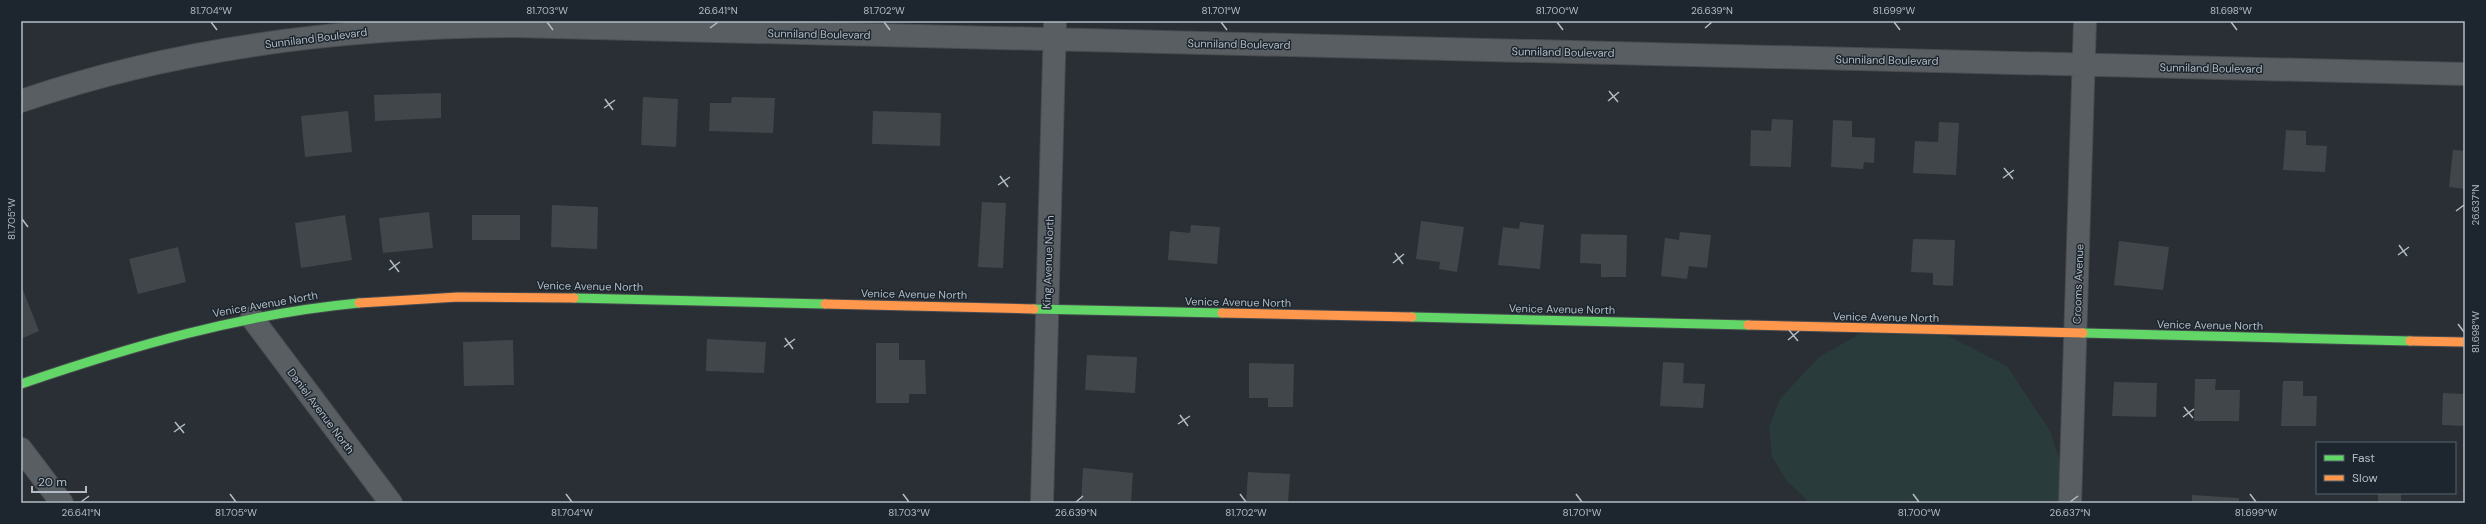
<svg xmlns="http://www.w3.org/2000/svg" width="2486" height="524" font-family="'DM Sans',sans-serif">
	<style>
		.green { fill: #293c3b }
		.building { fill: #41464b }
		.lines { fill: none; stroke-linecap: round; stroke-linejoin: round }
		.street-casing { stroke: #474b4f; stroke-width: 24 }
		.fast-casing { stroke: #474b4f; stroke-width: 11 }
		.slow-casing { stroke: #474b4f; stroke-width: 11 }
		.street { stroke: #595e62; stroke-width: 22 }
		.fast { stroke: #63d668; stroke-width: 9 }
		.slow { stroke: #ff974d; stroke-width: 9 }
		.ticks { fill: none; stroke: #b3bcc5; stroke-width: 1.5 }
		.labels { text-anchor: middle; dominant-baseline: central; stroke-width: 3; stroke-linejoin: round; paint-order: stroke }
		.street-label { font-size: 11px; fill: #b3bcc5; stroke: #1d262e }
		.neatline { fill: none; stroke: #b3bcc5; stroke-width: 1.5 }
		.ticks-label { font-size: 10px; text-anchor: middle; fill: #b3bcc5 }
	</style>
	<rect width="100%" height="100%" fill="#292f34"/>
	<path class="green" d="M1860,334L1946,335L2007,366L2050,431L2064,473L2065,503H1810L1787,481L1772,456L1769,427L1780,399L1819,357Z"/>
	<path class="building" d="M441,93V118L375,121L374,95Z
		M643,97L678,99L676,147L641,145Z
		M732,97L775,98L773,133L709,131L710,103H731Z
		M348,111L352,152L305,157L301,116Z
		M873,111L941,113L940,146L872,144Z
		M1772,119L1793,120L1791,167L1750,166L1751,130L1771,131Z
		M1833,120L1852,121V137L1875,138L1874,163L1864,162L1863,169L1831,167Z
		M1939,122L1959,123L1956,175L1913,173L1915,141L1938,142Z
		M2286,130L2306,131V145L2327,146L2325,172L2283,170Z
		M2453,150L2465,151V189L2449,187Z
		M982,202L1006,203L1003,268L978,267Z
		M552,205L598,207L597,249L551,247Z
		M429,212L433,248L383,253L379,218Z
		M345,215L352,260L301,268L295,223Z
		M472,215H520V240H472Z
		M1421,221L1464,227L1457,272L1439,269L1440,262L1416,259Z
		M1520,222L1544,225L1540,269L1498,265L1503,227L1519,229Z
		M1191,225L1220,227L1217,264L1168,260L1170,231L1190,233Z
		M1680,232L1711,235L1707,268L1689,266L1687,279L1661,276L1665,238L1679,240Z
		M1581,234L1627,235L1626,277H1601V264L1580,263Z
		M1913,239L1955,240L1953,286L1933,285V273L1911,272Z
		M2119,241L2169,247L2163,290L2114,285Z
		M178,247L186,282L138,294L129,259Z
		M21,285L39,331L21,339Z
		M707,339L766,342L764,373L706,371Z
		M513,340L514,385L464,386L463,342Z
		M876,343H899V360H925L926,394H909V403H876Z
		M1087,355L1137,357L1135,393L1085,390Z
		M1663,362L1684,363L1683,383L1705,384L1703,408L1660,406Z
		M1249,363L1294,364L1293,407H1268V398H1249Z
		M2195,379H2216L2215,390H2240L2239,421H2194Z
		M2283,381H2303V396H2317L2316,426H2281Z
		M2114,382L2157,383L2156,417L2112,416Z
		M2443,393L2465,394V426L2442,425Z
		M1083,468L1133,473L1131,503H1081Z
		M1248,472L1290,474L1288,503H1246Z
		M2378,493H2401V503H2378Z
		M2192,495L2239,498V503H2192Z"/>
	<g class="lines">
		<g class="street-casing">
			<path id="street" d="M21,101C180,46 348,27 515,26L2465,74
				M252,318L391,503
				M21,449L62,503
				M1042,503L1055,21
				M2070,503L2085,21"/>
		</g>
		<g class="fast-casing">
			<path id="fast" d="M574,298L825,304
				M1034,309L1222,313
				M1412,317L1748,325
				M2083,333L2410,341
				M21,384C132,346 242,314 359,303"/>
		</g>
		<g class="slow-casing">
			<path id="slow" d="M359,303L458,297L574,298
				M825,304L1034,309
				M1222,313L1412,317
				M1748,325L2083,333
				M2410,341L2465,342"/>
		</g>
		<use href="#street" class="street"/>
		<use href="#fast" class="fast"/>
		<use href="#slow" class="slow"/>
	</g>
	<path class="ticks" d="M211,22L217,30M547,22L553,30M884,22L890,30M1221,22L1227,30M1557,22L1563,30M1894,22L1900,30M2231,22L2237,30M710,28L718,22M1705,28L1712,22M1609,91L1618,102M605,99L613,110M1608,101L1619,92M604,108L615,100M2004,168L2013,179M1000,176L1008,187M2003,178L2014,170M998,185L1010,177M2456,211L2464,205M22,219L28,227M2399,245L2407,256M1395,253L1403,264M2398,255L2409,247M390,260L399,272M1393,263L1404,254M389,270L400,262M2458,324L2464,332M1789,330L1798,341M785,338L793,349M1788,340L1799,331M784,347L795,339M2184,407L2193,418M1180,415L1188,426M2183,417L2194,409M175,422L184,433M1178,424L1190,416M174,432L185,424M230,494L236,502M566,494L572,502M903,494L909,502M1240,494L1246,502M1576,494L1582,502M1913,494L1919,502M2250,494L2256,502M81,502L89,496M1076,502L1083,496M2070,502L2078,496"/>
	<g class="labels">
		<g class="street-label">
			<text transform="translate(819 34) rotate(1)">Sunniland Boulevard</text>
			<text transform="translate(316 38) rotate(-7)">Sunniland Boulevard</text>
			<text transform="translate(1239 44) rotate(1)">Sunniland Boulevard</text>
			<text transform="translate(1563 52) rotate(1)">Sunniland Boulevard</text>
			<text transform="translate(1887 60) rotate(1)">Sunniland Boulevard</text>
			<text transform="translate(2211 68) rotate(1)">Sunniland Boulevard</text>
			<text transform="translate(1048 262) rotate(-88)">King Avenue North</text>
			<text transform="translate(2078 284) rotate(-88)">Crooms Avenue</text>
			<text transform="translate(590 286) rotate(1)">Venice Avenue North</text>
			<text transform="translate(914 294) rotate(1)">Venice Avenue North</text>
			<text transform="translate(1238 302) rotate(1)">Venice Avenue North</text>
			<text transform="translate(265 304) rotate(-10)">Venice Avenue North</text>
			<text transform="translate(1562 309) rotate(1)">Venice Avenue North</text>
			<text transform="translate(1886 317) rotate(1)">Venice Avenue North</text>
			<text transform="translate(2210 325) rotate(1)">Venice Avenue North</text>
			<text transform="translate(321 411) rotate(53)">Daniel Avenue North</text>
		</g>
	</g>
	<rect width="2486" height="524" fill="none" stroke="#1d262e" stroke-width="44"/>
	<rect x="2316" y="442" width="140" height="52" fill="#1d262e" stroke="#59626a"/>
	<rect x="2324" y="455" width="20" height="6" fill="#63d668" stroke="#59626a"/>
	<text x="2352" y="462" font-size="12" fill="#b3bcc5">Fast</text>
	<rect x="2324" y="475" width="20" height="6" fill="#ff974d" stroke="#59626a"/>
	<text x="2352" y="482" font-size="12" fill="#b3bcc5">Slow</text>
	<path d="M32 486v6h54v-6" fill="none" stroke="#b3bcc5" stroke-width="2"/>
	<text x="38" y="486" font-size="12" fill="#b3bcc5" stroke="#1d262e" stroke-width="3" paint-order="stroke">20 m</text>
	<rect x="22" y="22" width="2442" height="480" class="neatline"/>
	<g class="ticks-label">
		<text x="211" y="14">81.704°W</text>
		<text x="547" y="14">81.703°W</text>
		<text x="718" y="14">26.641°N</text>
		<text x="884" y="14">81.702°W</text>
		<text x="1221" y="14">81.701°W</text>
		<text x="1557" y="14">81.700°W</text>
		<text x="1712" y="14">26.639°N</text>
		<text x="1894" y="14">81.699°W</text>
		<text x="2231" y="14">81.698°W</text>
		<text transform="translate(2475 205) rotate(-90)" y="4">26.637°N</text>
		<text transform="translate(11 219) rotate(-90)" y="4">81.705°W</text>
		<text transform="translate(2475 332) rotate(-90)" y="4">81.698°W</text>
		<text x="81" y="516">26.641°N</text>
		<text x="236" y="516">81.705°W</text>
		<text x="572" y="516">81.704°W</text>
		<text x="909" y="516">81.703°W</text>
		<text x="1076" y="516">26.639°N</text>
		<text x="1246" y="516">81.702°W</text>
		<text x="1582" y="516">81.701°W</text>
		<text x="1919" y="516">81.700°W</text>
		<text x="2070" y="516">26.637°N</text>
		<text x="2256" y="516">81.699°W</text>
	</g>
</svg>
